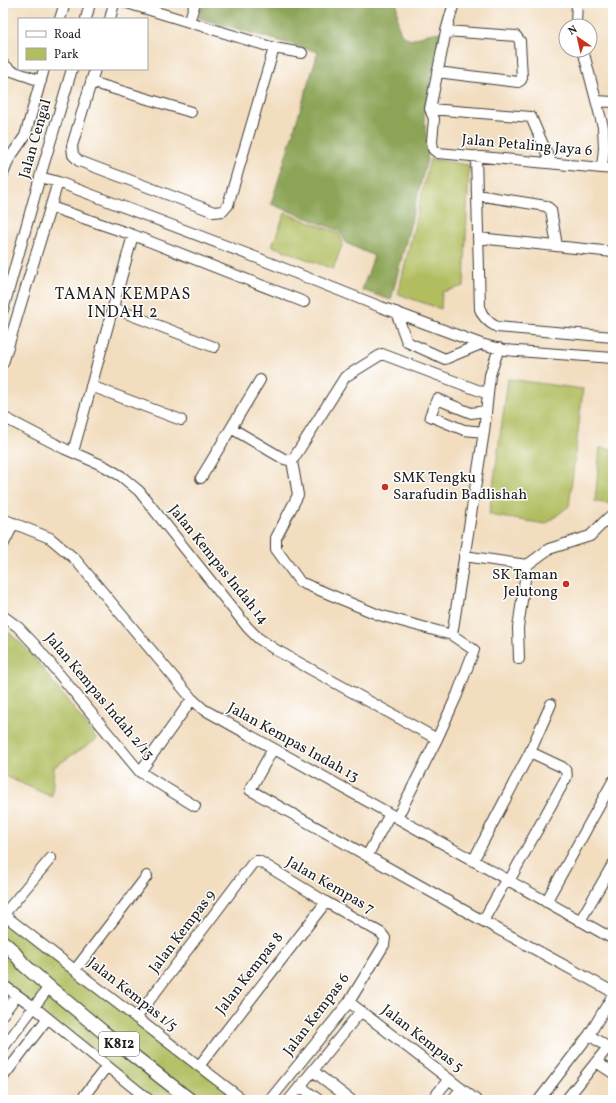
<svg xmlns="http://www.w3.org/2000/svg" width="616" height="1103" font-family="Vollkorn,serif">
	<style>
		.green { fill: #b1bd5f; stroke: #666c3e }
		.forest { fill: #8ca456; stroke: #546039 }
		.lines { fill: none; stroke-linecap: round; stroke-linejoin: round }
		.minor-casing { stroke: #3c3934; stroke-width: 12 }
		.major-casing { stroke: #3c3934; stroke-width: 15 }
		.minor { stroke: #fff; stroke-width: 10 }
		.major { stroke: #fff; stroke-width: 13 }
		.poi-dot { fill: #c8321e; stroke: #fff; stroke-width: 1.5 }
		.labels { text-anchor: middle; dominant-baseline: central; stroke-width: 3; stroke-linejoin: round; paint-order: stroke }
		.shield { fill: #fff; stroke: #606060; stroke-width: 1 }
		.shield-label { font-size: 14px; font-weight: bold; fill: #1c1c1c }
		.street-label { font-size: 15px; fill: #1c1c1c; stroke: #fff }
		.poi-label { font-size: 15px; fill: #1c1c1c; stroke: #fff; text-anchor: start }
		.neighbourhood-label { font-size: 16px; letter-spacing: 1px; fill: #1c1c1c; stroke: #fff }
	</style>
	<rect width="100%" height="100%" fill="#fff"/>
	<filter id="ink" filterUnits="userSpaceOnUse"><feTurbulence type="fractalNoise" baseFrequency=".025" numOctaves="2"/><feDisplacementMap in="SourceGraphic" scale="8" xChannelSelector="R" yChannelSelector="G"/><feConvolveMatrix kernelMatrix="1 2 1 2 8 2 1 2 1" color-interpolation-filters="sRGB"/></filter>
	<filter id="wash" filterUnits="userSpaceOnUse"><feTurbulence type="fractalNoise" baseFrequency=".012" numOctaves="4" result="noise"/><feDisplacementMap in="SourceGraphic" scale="16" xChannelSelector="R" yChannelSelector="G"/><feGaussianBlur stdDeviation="0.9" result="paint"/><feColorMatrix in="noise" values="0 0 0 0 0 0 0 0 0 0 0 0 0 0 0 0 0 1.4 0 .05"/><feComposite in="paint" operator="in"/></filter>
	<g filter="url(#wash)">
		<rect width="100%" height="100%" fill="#f2ddbf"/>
		<path class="green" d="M430,159L469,165L464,286L442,292L441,309L398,294Z
			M285,213L339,233L343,243L333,269L272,246Z
			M508,379L583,389L569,506L546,524L489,515Z
			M600,448L613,449V504L595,502Z
			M3,627L29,651L97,739L54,767L52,797L3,775Z
			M3,914L243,1100H149L3,985V953L7,956L20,962L3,942Z"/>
		<path class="forest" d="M203,3H397L398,26L402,35L411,40L428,34L441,32L424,115L428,155L391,300L362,290L374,256L346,243L340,231L271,204L318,52L199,18Z"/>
	</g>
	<g filter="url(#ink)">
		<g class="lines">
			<g class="minor-casing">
				<path id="minor" d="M127,3L274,48L302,53
					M454,3L446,31L430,109L434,119L432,141L433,149L438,153L613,169
					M60,19L65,3
					M86,19L90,3
					M110,19L114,3
					M189,22L195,3
					M577,26L576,23L577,3
					M583,50L603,127L604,148L602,168
					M3,64L12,71L41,81
					M95,69L72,146L73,155L79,161L214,212L223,211L228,205L274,48
					M437,72L518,82L521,80L522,78L520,41L516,36L446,31
					M91,82L191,112
					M597,101L613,102
					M430,109L531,117L551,163
					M476,156L480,309C483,318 489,323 497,327L613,337
					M3,174L9,159L25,136L44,69
					M40,177L58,182L255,257L381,307L481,344L504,350L613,358
					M477,195L546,206L551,210L557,246
					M51,207L133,235L304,302
					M478,238L613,252
					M113,308L214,347
					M3,310L40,177L72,69
					M396,312L407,342L445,359L481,344
					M3,363L58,182
					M91,386L181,420
					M3,417L65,449L104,466L121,476L139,491L248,628L258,638L276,650L437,739
					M231,428L284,459L292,461
					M484,432L464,430L430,416L437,399L471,413L486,411
					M73,452L133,235
					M201,478L260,380
					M3,519L50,538L75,559L192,699L203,709L613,939
					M3,545L14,523
					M464,556L527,565L549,549L590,536L608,518H613
					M3,616L18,627L35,645L140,772L195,806
					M452,635L484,432L490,375L499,348
					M519,659L518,628L527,565
					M273,749L250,790L483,921L613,992
					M140,772L192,699
					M397,818L437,739L457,695L474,650L452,635L379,615L300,582L276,549V538L298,495L292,461L345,377L382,354L488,394
					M367,856L390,814
					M473,861L530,752L551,704
					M509,881L566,778C568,773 566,770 562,767L530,752
					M546,902L613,781
					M3,914L90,982L243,1100
					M4,914L51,858
					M483,921L506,880
					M580,921L613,864
					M75,970L147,876
					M3,985L34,1007L149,1100
					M349,1002L476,1100
					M3,1014L17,995
					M136,1018L252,864L256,861H259L326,902L381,933L385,938L384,945L349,1002L270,1100
					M589,1035L612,1050
					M3,1048L49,987
					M596,1062L613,1073
					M199,1066L326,902
					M313,1071L351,1100
					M3,1077L47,1019
					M300,1086L319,1100
					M81,1100L107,1066
					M289,1100L361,1011
					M432,1100L449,1079
					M452,1100L461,1089
					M539,1100L589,1035L613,995
					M566,1100L608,1047"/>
			</g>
			<g class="major-casing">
				<path id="major" d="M3,942L12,950L24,965L49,987L102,1031L190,1100"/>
			</g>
			<use href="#minor" class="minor"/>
			<use href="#major" class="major"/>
		</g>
	</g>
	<g class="poi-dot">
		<circle cx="385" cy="487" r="4"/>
		<circle cx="566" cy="584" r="4"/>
	</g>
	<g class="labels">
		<rect class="shield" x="99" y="1032" width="40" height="24" rx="3"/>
		<g class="shield-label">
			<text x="119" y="1044">K812</text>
		</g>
		<g class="street-label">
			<text transform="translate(36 139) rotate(-74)">Jalan Cengal</text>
			<text transform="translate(527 146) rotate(5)">Jalan Petaling Jaya 6</text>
			<text transform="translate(218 565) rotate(51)">Jalan Kempas Indah 14</text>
			<text transform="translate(99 697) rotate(50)">Jalan Kempas Indah 2/13</text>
			<text transform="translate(293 743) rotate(29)">Jalan Kempas Indah 13</text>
			<text transform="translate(330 886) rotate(30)">Jalan Kempas 7</text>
			<text transform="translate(183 932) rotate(-53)">Jalan Kempas 9</text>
			<text transform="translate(250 974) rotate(-52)">Jalan Kempas 8</text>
			<text transform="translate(132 995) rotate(38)">Jalan Kempas 1/5</text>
			<text transform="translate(317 1015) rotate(-53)">Jalan Kempas 6</text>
			<text transform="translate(422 1039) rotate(38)">Jalan Kempas 5</text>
		</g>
		<g class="poi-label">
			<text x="393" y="478">SMK Tengku<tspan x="393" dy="17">Sarafudin Badlishah</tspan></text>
			<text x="558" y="575" text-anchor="end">SK Taman<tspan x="558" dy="17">Jelutong</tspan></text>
		</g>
		<g class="neighbourhood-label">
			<text x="123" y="295">TAMAN KEMPAS<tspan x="123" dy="18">INDAH 2</tspan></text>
		</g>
	</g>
	<rect width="616" height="1103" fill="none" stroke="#fff" stroke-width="16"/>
	<rect x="18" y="18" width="130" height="52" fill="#ffffff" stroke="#a4a4a4"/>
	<rect x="26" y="31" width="20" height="6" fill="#ffffff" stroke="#a4a4a4"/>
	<text x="54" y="38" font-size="12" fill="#1c1c1c">Road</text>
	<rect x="26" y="48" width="20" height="12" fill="#b1bd5f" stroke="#a4a4a4"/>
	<text x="54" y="58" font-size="12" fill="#1c1c1c">Park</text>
	<g transform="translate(578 38) rotate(326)"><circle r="19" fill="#ffffff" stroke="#a4a4a4"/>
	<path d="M0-3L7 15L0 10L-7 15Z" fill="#c8321e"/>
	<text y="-6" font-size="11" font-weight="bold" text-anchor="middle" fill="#1c1c1c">N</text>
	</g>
</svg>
